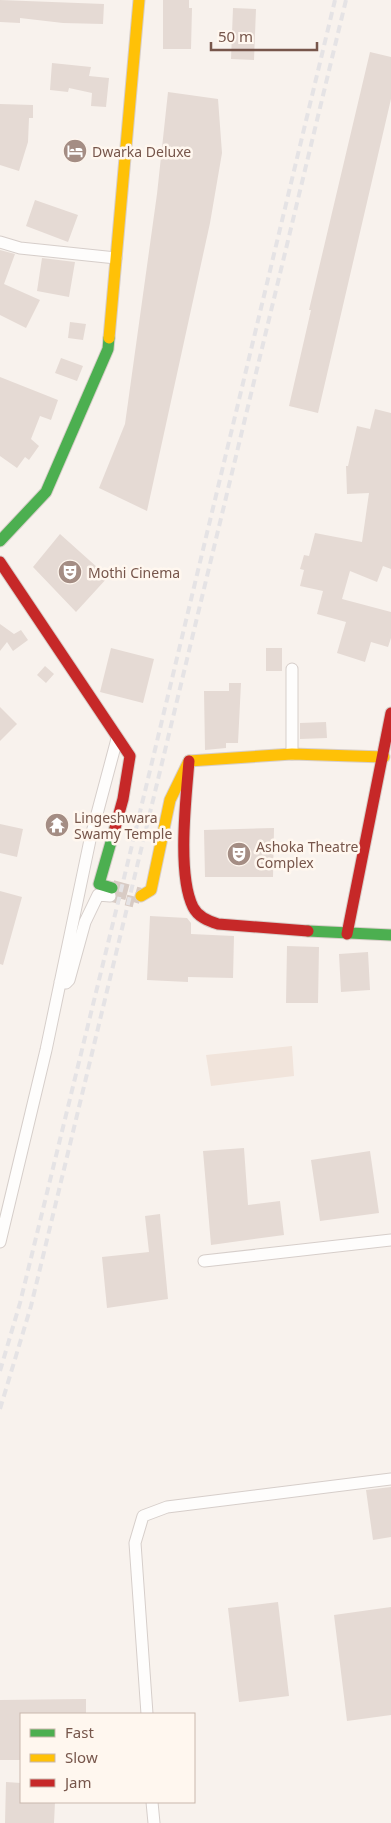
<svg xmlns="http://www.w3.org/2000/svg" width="391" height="1823" font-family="'Noto Sans',sans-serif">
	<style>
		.residential { fill: #f1e4db }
		.building { fill: #e5dad4 }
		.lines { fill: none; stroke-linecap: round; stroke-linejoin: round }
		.street-tunnel { stroke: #d8cbc4; stroke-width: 11; stroke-dasharray: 11 5.5; stroke-linecap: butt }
		.secondary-tunnel { stroke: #d8cbc4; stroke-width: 16; stroke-dasharray: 16 8; stroke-linecap: butt }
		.street-casing { stroke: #d6ceca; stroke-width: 13 }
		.fast-casing { stroke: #d7cec9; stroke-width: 13 }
		.slow-casing { stroke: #d7cec9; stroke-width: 13 }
		.jam-casing { stroke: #d7cec9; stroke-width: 13 }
		.street { stroke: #fefdfc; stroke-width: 11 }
		.fast { stroke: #4caf50; stroke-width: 11 }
		.slow { stroke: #ffc107; stroke-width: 11 }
		.jam { stroke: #c62828; stroke-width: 11 }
		.rail { stroke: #e5e3e5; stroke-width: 4; stroke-dasharray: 8 5; stroke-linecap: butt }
		.labels { text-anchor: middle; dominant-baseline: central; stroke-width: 5; stroke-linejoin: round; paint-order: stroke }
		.poi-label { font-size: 14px; fill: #77564b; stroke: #fff7ef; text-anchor: start }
	</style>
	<rect width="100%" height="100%" fill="#f8f2ed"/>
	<path class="residential" d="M292,1046L294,1076L211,1086L206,1055Z"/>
	<path class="building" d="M0,0L104,4L103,24L63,23L20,18V23L0,22Z
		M163,0H189V8H192L191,49H163Z
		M233,8L256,9L254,60L231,59Z
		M370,52L391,57V99L318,413L289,406L311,310H309Z
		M52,63L91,67L89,76L109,78L106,107L91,106L92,93L69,88L68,92L50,90Z
		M168,92L218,99L222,153L210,223L147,511L99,488L125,424L157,194Z
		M0,104L33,105V118H29L28,142L19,171L0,165Z
		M35,200L78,215L68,242L26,226Z
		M0,250L15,254L4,284L40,300L26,328L0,315Z
		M42,258L75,262L69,297L37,291Z
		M70,322L86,324L83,340L68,338Z
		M61,358L83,366L77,381L55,373Z
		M0,377L58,400L51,420L40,416L31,439L39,446L29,460L25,457L17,468L0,456Z
		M375,409L391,413V569L383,566L377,582L350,571L342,599L391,612V638L388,647L371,642L365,662L337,653L346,622L317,614L323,591L300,586L304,570L300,569L304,555L309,556L315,533L362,542L369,493L347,494L346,466H348L357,426L370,429Z
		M60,534L108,577L76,612L33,567Z
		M0,624L14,634L21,630L28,640L13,651L7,642L0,651Z
		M111,648L154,659L143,703L100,692Z
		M266,648H282V671H266Z
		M45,666L54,674L46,683L37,675Z
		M229,683H241L238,743H226V748L205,750L204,691H229Z
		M0,707L17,724L0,741Z
		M326,722L327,738L300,739V723Z
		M0,824L23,829L17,857L0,853Z
		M274,828L273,877H205L204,830Z
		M0,891L22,897L3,965L0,964Z
		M150,916L187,918L191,923V934L234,936L233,978L188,977V982L147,980Z
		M287,946L319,947L318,1003H286Z
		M368,952L370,990L341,992L339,954Z
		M244,1148L248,1205L280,1201L284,1235L211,1245L203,1151Z
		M370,1151L379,1213L320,1221L311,1160Z
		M160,1214L168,1299L107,1308L102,1257L149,1252L145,1216Z
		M391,1487V1537L373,1540L366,1490Z
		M278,1602L289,1696L239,1702L228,1608Z
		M391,1607V1715L347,1721L334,1615Z
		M86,1699V1714H21V1760H0V1700Z
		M6,1782L21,1783V1802H55L54,1823H5Z"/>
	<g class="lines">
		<path class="street-tunnel" d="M110,896L134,902"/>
		<path class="secondary-tunnel" d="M112,888L141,896"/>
		<g class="street-casing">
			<path id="street" d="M0,242L20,248L116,258
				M292,754V669
				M60,982L66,983L69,980L85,922L98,895L110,896
				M0,1242L46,1050L90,840L117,739
				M204,1261L391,1240
				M147,1714L135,1543L143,1516L167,1507L391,1479
				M152,1802L154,1823"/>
		</g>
		<g class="fast-casing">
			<path id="fast" d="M0,541L46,492L108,349L109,338
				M112,888L99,884L115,828
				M308,931L391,935"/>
		</g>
		<g class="slow-casing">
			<path id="slow" d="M109,338L139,0
				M141,896L151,890L170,800L189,761L292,754L384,757"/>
		</g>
		<g class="jam-casing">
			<path id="jam" d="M0,562L130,756L123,799L115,828
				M189,761C186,798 177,875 193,907C198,917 208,921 218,924L308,931
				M347,934L391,713"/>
		</g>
		<use href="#street" class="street"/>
		<use href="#fast" class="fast"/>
		<use href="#slow" class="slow"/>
		<use href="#jam" class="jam"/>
		<path class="rail" d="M0,1371L20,1303L134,837L335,0
			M0,1409L31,1306L346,0"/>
	</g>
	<defs>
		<g id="hotel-disc" transform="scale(1.25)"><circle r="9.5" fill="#a48d84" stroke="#fff7ef"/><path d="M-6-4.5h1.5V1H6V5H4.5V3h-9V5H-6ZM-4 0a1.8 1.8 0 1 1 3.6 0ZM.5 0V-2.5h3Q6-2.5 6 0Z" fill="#fff"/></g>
		<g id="theatre-disc" transform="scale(1.25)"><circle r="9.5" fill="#a48d84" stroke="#fff7ef"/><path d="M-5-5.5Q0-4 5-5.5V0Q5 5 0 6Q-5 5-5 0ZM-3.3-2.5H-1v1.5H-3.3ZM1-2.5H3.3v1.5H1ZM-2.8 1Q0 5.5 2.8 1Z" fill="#fff"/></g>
		<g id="temple-disc" transform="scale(1.25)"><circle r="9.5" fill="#a48d84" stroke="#fff7ef"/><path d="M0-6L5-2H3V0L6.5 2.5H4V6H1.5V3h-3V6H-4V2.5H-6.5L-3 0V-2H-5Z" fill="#fff"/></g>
	</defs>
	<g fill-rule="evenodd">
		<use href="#hotel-disc" x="75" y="151"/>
		<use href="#theatre-disc" x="70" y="572"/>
		<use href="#temple-disc" x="57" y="825"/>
		<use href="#theatre-disc" x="239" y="854"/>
	</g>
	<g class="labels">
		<g class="poi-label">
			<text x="92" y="151">Dwarka Deluxe</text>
			<text x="88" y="572">Mothi Cinema</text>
			<text x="74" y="817">Lingeshwara<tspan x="74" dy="16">Swamy Temple</tspan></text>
			<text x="256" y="846">Ashoka Theatre<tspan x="256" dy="16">Complex</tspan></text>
		</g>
	</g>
	<rect x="20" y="1713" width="175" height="90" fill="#fff7ef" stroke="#c9b7ad"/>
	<rect x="30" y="1729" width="25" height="8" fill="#4caf50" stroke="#c9b7ad"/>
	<text x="65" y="1738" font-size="15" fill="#77564b">Fast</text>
	<rect x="30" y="1754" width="25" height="8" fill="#ffc107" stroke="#c9b7ad"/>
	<text x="65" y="1763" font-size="15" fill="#77564b">Slow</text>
	<rect x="30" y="1779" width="25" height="8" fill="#c62828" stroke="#c9b7ad"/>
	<text x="65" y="1788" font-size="15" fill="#77564b">Jam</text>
	<path d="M211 42v8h106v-8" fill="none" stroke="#77564b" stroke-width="2.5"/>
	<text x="218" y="42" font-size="15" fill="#77564b" stroke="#fff7ef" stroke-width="4" paint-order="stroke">50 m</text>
</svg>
